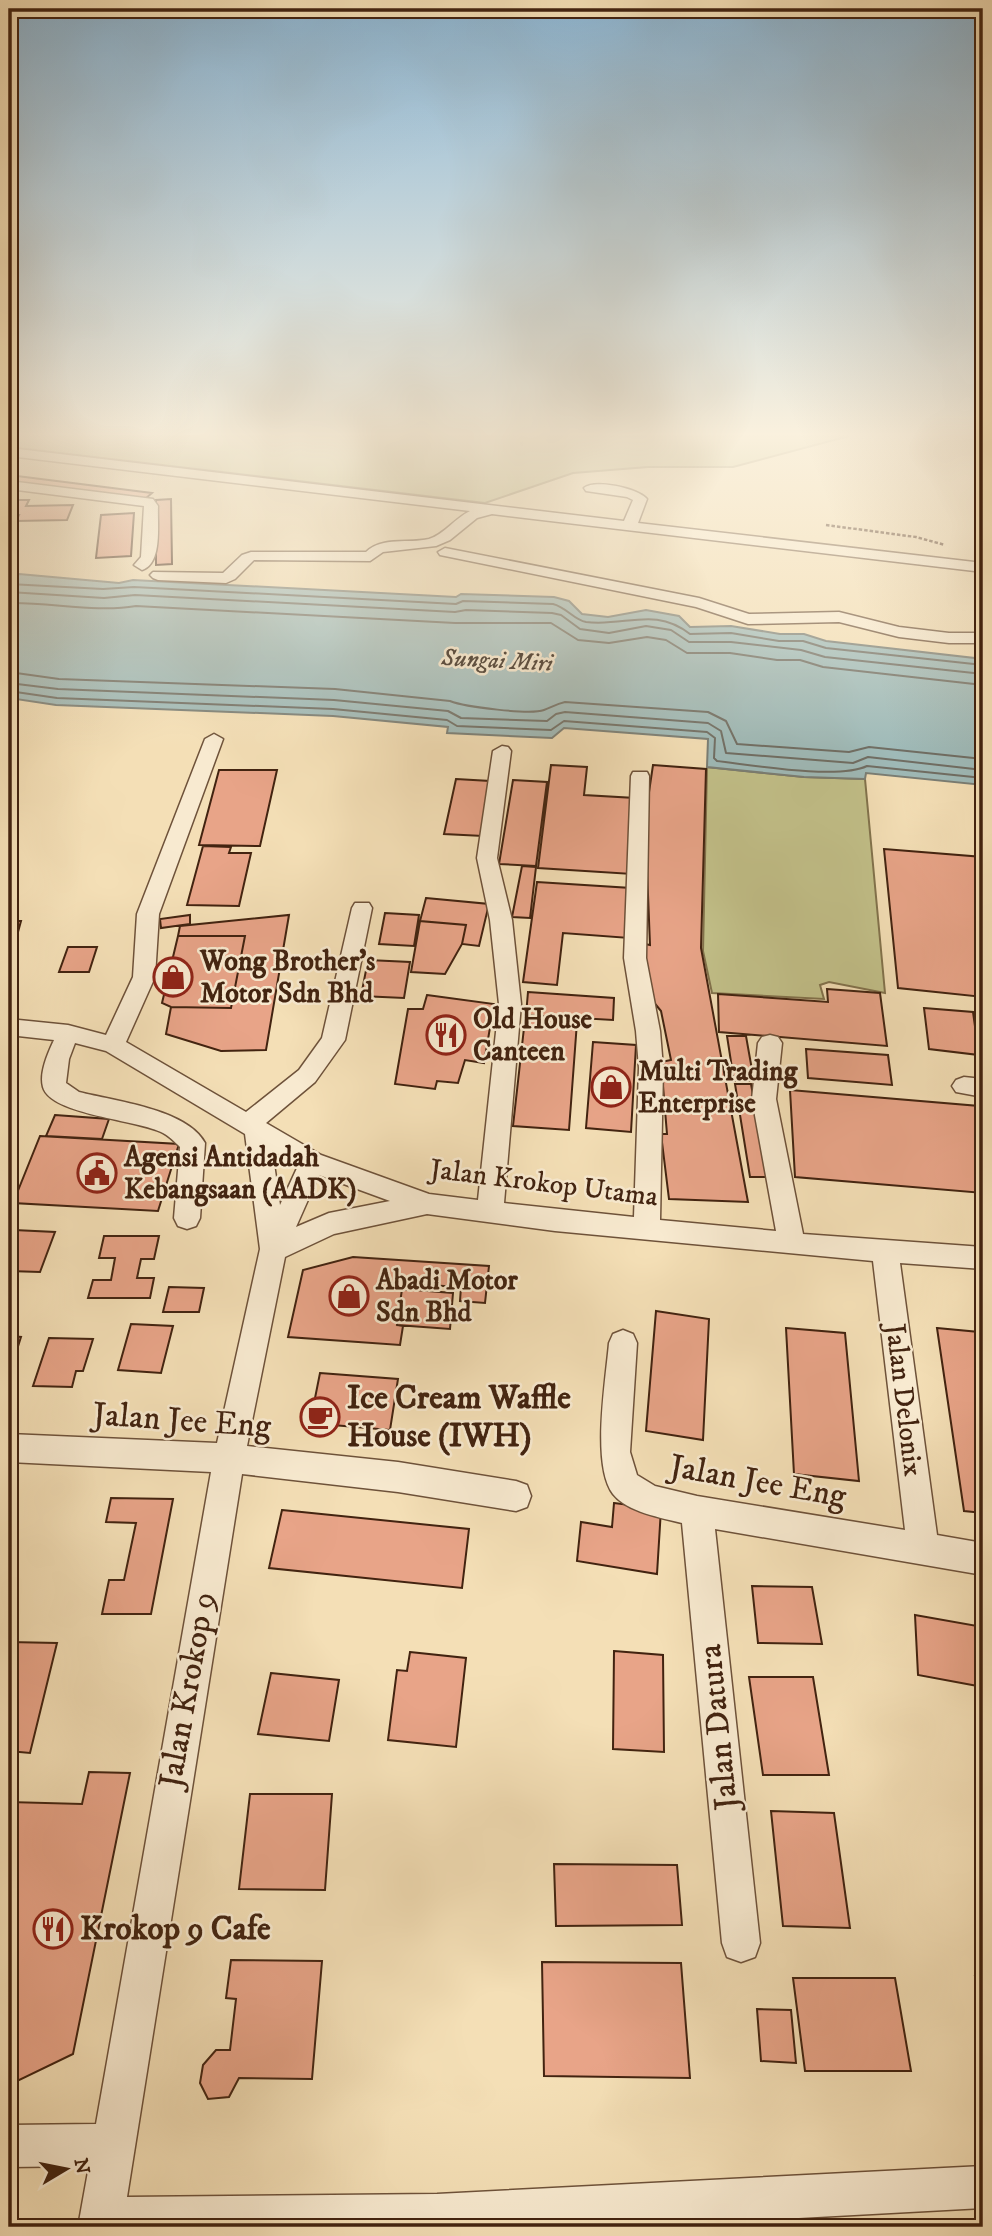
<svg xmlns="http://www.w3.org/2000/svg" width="992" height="2236" font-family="'IM FELL DW Pica',serif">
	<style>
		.green { fill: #c2c089; stroke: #82724c; stroke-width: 2 }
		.water { fill: #9fbab8; stroke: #7a7e75; stroke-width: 2 }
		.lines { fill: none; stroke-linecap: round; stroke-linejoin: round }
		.shore { stroke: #706e64; stroke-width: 2 }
		.building { fill: #e8a488; stroke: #422310; stroke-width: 2 }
		.minor-casing { stroke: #6e523a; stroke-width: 3 }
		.path { stroke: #422310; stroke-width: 2.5; stroke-dasharray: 3.5 2; stroke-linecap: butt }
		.minor { fill: #f8ead0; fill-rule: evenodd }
		.labels { text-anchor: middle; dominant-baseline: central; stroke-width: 5; stroke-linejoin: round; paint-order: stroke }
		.far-water-label { font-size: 24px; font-style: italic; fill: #5e5042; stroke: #f8ead0 }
		.poi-label { font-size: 28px; font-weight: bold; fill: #422310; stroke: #f8ead0; text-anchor: start }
		.street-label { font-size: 28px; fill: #422310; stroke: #f8ead0 }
		.near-poi-label { font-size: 33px; font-weight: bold; fill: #422310; stroke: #f8ead0; text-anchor: start }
		.near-street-label { font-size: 33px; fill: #422310; stroke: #f8ead0 }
	</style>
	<rect width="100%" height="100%" fill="#f4dfb6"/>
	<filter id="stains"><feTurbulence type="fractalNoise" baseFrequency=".00286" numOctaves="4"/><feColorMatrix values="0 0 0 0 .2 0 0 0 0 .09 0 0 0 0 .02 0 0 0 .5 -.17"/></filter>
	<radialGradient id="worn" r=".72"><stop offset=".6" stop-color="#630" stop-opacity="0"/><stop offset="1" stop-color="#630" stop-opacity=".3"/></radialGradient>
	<path class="green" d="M9,436H849L733,467H648L573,473L485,503L9,447Z
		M707,767L804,777L865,779L885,993L829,982L820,985L824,999L712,993L703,951Z"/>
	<path class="water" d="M19,574L119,583L133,580L456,597L461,594L554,597L569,601L582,614L608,617L646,610L679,616L690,627L731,626L780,634H804L826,641L983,659V785L866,773L865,779L804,777L707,767L708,739L564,728L552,738L447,733L448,727L333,716L56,705L9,698V577Z"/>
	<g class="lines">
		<path class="shore" d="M9,584L103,589L134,587L456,604L463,601L553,604C566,607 574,620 586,622C626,627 654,606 690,634L731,633L779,641H803L826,648L983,665
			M9,592L104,598L135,595L455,612L466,610L552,613L561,615L580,629L609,633L646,626L671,630L689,642H731L801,650L825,657L983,674
			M9,603C51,602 95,613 136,606L455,623H551L578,640L609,643L647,637L666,640L687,653H730L777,660H800L823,667L983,685
			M9,672L59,679L335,689L450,701C465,707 530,715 544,710C552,707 556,704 565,702L708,712L726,721L737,744L849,752L869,747L983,759
			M9,683L58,689L334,700L448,711L461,718L547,721L556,714L565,712L708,723L721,731L726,753L853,763L868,757L983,770
			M9,691L57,698L333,709L447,720L457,726L551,730L564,721L707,732L715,738L714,758L717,761C752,765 838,780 867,766L983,778"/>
	</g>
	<path class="building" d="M9,475L152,493L145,499L9,482Z
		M171,499L172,564L156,565V500Z
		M9,500H29L26,506L73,505L67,520L16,521L19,515H9Z
		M134,513L131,556L96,558L101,515Z
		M551,765L587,767L584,795L635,798L632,874L538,868Z
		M653,765L706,769L701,948L748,1202L669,1199L661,1134H667L661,1062L671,1060L661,1011L647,994L645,944L650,945L645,819Z
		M219,770H277L260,846L199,845Z
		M456,779L490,781L483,836L444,834Z
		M513,780L547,782L536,866L499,864Z
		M203,846L231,847L229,853H251L239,906L187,905Z
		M884,849L983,857V997L898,988Z
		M522,866L536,867L530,918L512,917Z
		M537,882L631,888L629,938L563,933L557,985L523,982Z
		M426,898L489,904L479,946L462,944L466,925L420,921Z
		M385,913L419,915L414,946L379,944Z
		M190,915V924L161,928L160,919Z
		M289,915L266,1050L221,1051L166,1034L171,1007L231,1008L245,936H178L180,926Z
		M9,921H21L18,932H9Z
		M420,921L466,925L462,944L445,974L411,972Z
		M178,936H245L231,1008L171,1007L162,1003Z
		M68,947H97L89,972H59Z
		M368,960L410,962L404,998L361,996Z
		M827,989L880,993L887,1046L719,1032L718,994L828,1002Z
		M528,992L614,998L613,1020L526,1015Z
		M427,995L494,1004L484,1063L465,1060L458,1083L437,1081L435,1089L395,1084L408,1009H423Z
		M924,1008L973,1012L979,1055L929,1049Z
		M525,1019L577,1022L569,1130L513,1126Z
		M727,1036H746L754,1081H734Z
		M593,1042L636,1045L631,1132L586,1128Z
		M806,1049L888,1055L892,1085L808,1078Z
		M735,1084H751L768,1177H750Z
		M790,1090L979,1106L983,1131V1193L795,1177Z
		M55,1115L109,1119L102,1139L46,1136Z
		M40,1136L179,1144L158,1211L13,1203Z
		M14,1230L55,1232L40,1272L9,1271V1243Z
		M104,1236H159L154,1259H141L137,1278H154L150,1298H88L93,1280H111L115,1258H99Z
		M353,1257L489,1266L485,1303L460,1301L461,1287L410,1284L409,1290L402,1289L397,1325L403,1326L400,1345L288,1337L303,1270Z
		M169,1287L204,1288L199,1312H163Z
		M402,1289L453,1293L450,1329L397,1325Z
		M656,1311L709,1319L703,1440L646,1431Z
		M131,1324L173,1326L161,1373L118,1370Z
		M786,1328L845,1333L859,1481L794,1474Z
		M937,1328L979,1332L983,1357V1513L964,1511Z
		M9,1336L21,1337L9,1375Z
		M49,1338L93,1339L83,1371H76L72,1387L33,1386Z
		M320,1373L398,1379L390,1430L310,1423Z
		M111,1498L173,1499L151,1614H102L109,1580H124L136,1523L106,1522Z
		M614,1503L661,1509L657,1574L577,1561L581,1522L612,1527Z
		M282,1510L469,1529L462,1588L269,1568Z
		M752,1586L812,1587L822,1644L758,1643Z
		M915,1615L983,1627V1687L918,1675Z
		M9,1642L57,1643L30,1753L9,1751Z
		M614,1651L663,1655L664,1752L613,1749Z
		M410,1652L466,1658L456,1747L388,1740L397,1670L407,1671Z
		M271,1673L339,1680L329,1741L258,1734Z
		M749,1677H813L829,1775H763Z
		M89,1772L130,1773L73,2054L9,2085V1802L82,1804Z
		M250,1794H332L325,1890L239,1889Z
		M771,1811L834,1813L850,1928L783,1926Z
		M554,1864L677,1865L682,1925L556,1926Z
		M231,1960L322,1961L312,2079L239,2078L229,2097L208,2099L200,2083L203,2065L216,2050H230L236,1999L226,1998Z
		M542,1962L681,1963L690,2078L544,2076Z
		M975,1976H983V2017Z
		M793,1978H895L911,2071H805Z
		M757,2009L791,2010L796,2063L761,2061Z"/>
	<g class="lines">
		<g class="minor-casing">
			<path id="minor" d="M9,448L624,521L633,500L627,497L586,491L584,488C595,479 637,488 647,499L638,523L983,563V572L492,514L477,518L450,540L436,546L383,552L370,561L254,560L235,579L226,583L158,580L153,578L150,575L153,572L223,573L242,555L251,552H366C383,536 408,544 429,539C445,534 455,518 470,511L9,456Z
				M9,481L153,499L158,506C157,524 163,563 142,570L134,565L141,557L144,506L9,489Z
				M445,548L699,598L749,614L839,612L899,627L949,633H983V643H949L899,637L839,622L748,624L696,607L440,555L438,552Z
				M214,734L223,739L159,914L155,977L126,1042L246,1112L299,1070L322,1038L352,908L355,903H369L372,908L345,1040L315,1082L266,1123L321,1155L429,1194L478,1200L499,1004L490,920L477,858L493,751L502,746L508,747L511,751L497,858L512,920L521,1004L504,1203L634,1217L639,1068L636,1031L624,958L631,776L633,772H647L649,776L646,958L660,1031L663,1068L660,1220L776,1231L752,1099L758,1043L762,1037L770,1035L778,1037L782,1043L776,1099L803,1234L983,1247V1269L900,1263L937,1535L983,1543V1575L715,1529L760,1943L755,1957L741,1962L727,1957L722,1943L682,1523C662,1518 627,1512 613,1494C591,1465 606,1379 609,1343L613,1334L623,1330L633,1334L637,1343L630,1452L637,1475L655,1486L697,1496L905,1530L873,1261L555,1231L427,1214L334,1234L285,1257L247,1446L398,1462L516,1481L527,1485L531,1496L527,1507L516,1511L398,1492L242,1474L127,2197L437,2194L983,2166V2208L704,2223L705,2227H78L89,2166L9,2167V2125L96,2124L211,1472L9,1462V1434L217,1443L260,1249L245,1134L106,1051L75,1043L69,1059L66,1083L79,1092C114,1101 187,1109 205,1143L200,1218L196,1226L187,1229L178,1226L174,1218L180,1147C175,1142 169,1136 163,1133C140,1120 50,1115 43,1087C39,1073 48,1053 54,1040L9,1035V1019L68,1025L106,1035L133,977L137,914L205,739ZM272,1150L298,1166L280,1205ZM319,1175L390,1201L329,1213L296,1227Z
				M964,1077L983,1079V1097L956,1092L952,1086L956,1080Z"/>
		</g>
		<path class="path" d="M826,525L916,537L945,545"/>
		<use href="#minor" class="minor"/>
	</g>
	<linearGradient id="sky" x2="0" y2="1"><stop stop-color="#8bb6d5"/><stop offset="0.58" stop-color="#faf1de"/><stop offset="1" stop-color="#faf1de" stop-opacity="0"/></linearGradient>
	<rect width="992" height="749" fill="url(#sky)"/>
	<defs>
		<g id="shop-ring" transform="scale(2.0125)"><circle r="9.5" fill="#f8ead0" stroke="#8f2418" stroke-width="1.5"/><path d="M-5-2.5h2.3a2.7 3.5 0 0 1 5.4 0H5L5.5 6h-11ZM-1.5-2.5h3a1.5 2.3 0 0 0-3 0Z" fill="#8f2418"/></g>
		<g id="restaurant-ring" transform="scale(2.0125)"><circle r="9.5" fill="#f8ead0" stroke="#8f2418" stroke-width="1.5"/><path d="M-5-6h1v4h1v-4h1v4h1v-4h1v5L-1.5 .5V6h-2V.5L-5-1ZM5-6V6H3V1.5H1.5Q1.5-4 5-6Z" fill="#8f2418"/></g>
		<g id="civic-ring" transform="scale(2.0125)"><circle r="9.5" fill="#f8ead0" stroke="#8f2418" stroke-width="1.5"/><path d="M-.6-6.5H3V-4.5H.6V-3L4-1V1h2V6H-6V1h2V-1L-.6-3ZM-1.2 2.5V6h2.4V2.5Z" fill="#8f2418"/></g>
		<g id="cafe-ring" transform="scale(2.0125)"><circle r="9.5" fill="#f8ead0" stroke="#8f2418" stroke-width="1.5"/><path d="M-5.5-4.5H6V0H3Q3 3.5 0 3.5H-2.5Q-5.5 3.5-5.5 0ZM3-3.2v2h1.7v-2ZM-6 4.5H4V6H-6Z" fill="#8f2418"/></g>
	</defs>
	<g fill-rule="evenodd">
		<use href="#shop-ring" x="173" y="977"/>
		<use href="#restaurant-ring" x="446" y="1035"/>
		<use href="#shop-ring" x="611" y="1087"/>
		<use href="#civic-ring" x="97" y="1173"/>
		<use href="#shop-ring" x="349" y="1296"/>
		<use href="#cafe-ring" x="320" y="1417"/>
		<use href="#restaurant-ring" x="53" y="1929"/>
	</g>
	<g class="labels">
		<g class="far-water-label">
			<text transform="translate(497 661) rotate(3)">Sungai Miri</text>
		</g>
		<g class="poi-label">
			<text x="200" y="961">Wong Brother's<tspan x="200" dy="32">Motor Sdn Bhd</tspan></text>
			<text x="473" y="1019">Old House<tspan x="473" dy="32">Canteen</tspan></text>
			<text x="638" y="1071">Multi Trading<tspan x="638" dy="32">Enterprise</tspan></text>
			<text x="124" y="1157">Agensi Antidadah<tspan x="124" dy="32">Kebangsaan (AADK)</tspan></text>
			<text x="376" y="1280">Abadi Motor<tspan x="376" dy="32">Sdn Bhd</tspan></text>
		</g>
		<g class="street-label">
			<text transform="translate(544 1183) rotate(7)">Jalan Krokop Utama</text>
			<text transform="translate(904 1400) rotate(83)">Jalan Delonix</text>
		</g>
		<g class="near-poi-label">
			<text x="347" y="1398">Ice Cream Waffle<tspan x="347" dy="38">House (IWH)</tspan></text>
			<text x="80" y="1929">Krokop 9 Cafe</text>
		</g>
		<g class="near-street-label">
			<text transform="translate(182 1421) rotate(4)">Jalan Jee Eng</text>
			<text transform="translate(758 1482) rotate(10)">Jalan Jee Eng</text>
			<text transform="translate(188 1690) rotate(-80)">Jalan Krokop 9</text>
			<text transform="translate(719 1727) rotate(-96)">Jalan Datura</text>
		</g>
	</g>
	<rect width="992" height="2236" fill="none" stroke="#f4dfb6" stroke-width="35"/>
	<rect x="10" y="10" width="971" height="2215" fill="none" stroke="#422310" stroke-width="3.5"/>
	<rect x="18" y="18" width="957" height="2201" fill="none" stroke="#422310" stroke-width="2"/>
	<g transform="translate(66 2169) rotate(80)" stroke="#f8ead0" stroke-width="5" paint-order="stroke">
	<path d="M0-5L12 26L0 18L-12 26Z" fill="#422310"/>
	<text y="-10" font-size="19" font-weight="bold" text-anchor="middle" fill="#422310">N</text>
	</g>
	<rect width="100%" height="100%" filter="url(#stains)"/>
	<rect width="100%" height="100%" fill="url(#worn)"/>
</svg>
